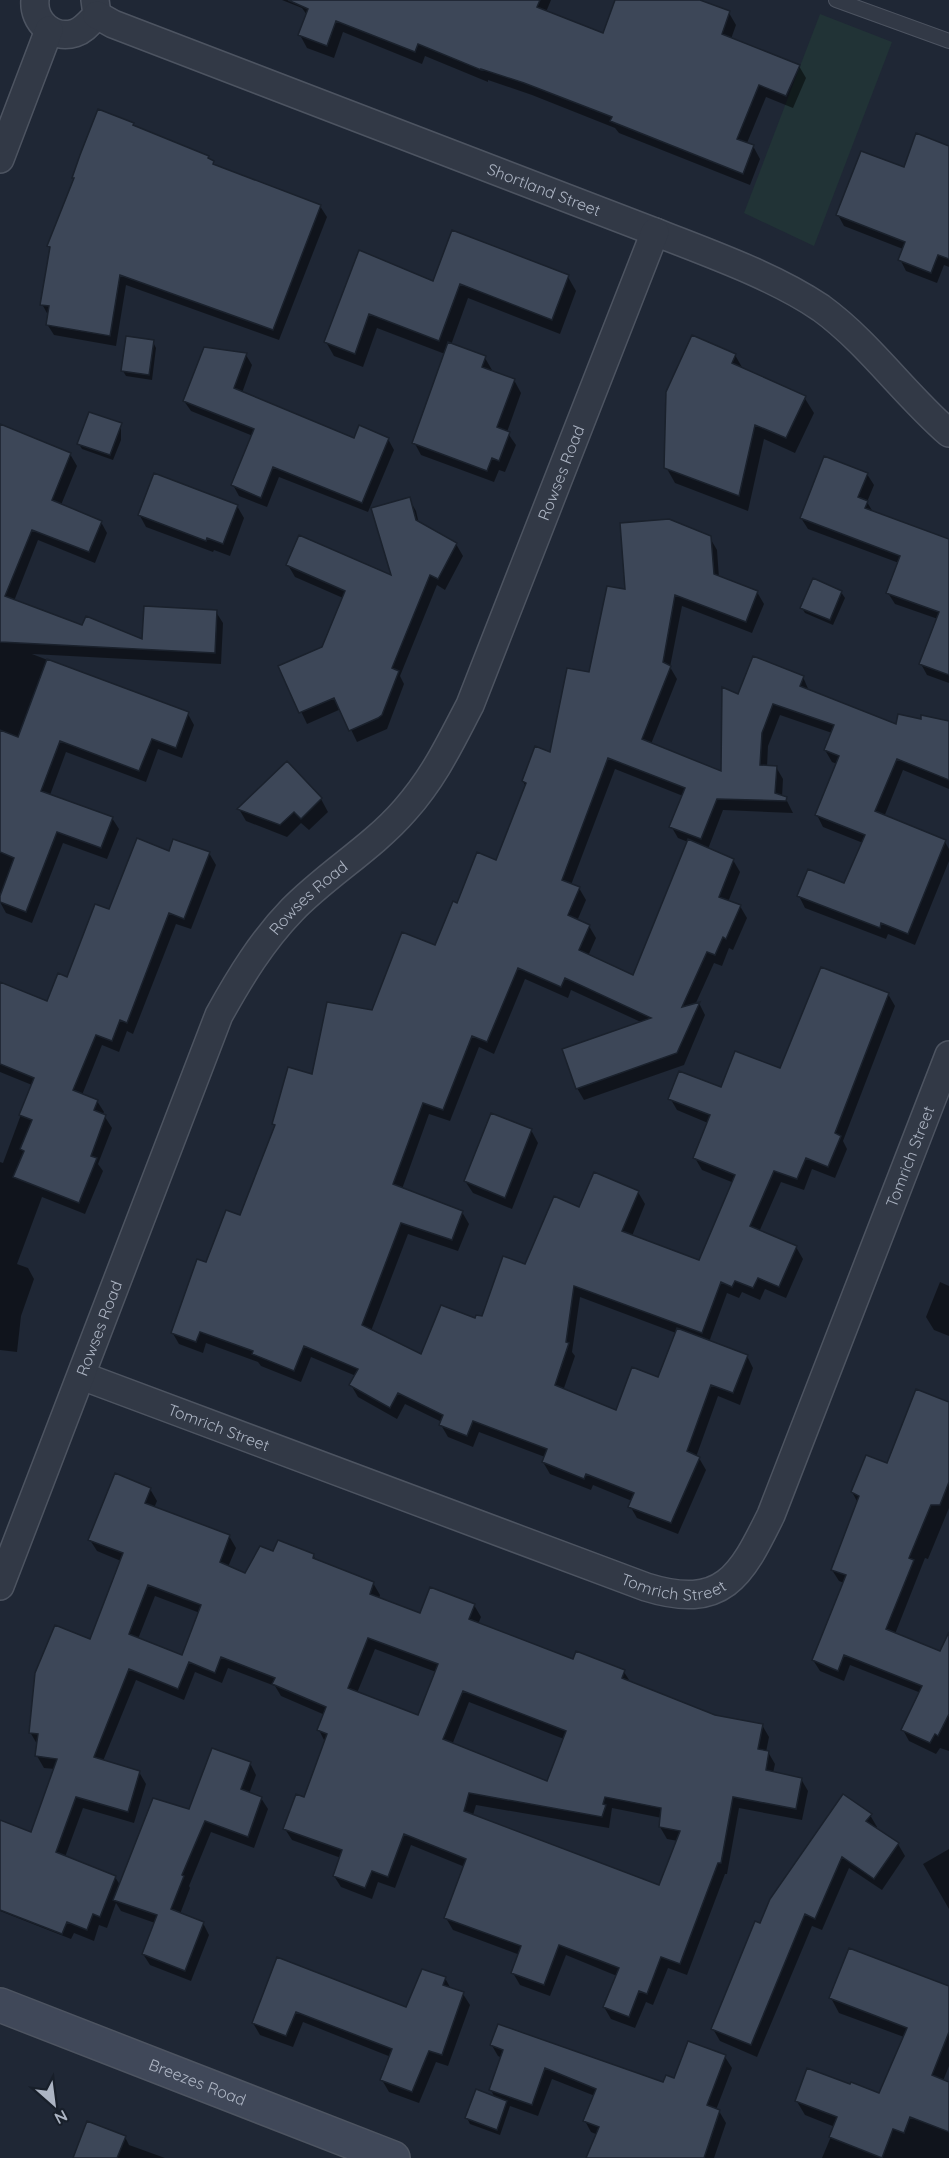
<svg xmlns="http://www.w3.org/2000/svg" width="949" height="2158" font-family="Quicksand,sans-serif">
	<style>
		.green { fill: #213336 }
		.shadow { fill: #0007; fill-rule: evenodd }
		.building { fill: #3d4758; stroke: #1a212c; stroke-width: 1.5; fill-rule: evenodd }
		.lines { fill: none; stroke-linecap: round; stroke-linejoin: round }
		.lane-casing { stroke: #4d5461; stroke-width: 16 }
		.street-casing { stroke: #4d5461; stroke-width: 30 }
		.secondary-casing { stroke: #4d5461; stroke-width: 36 }
		.lane { stroke: #323946; stroke-width: 14 }
		.street { stroke: #323946; stroke-width: 27 }
		.secondary { stroke: #404859; stroke-width: 33 }
		.labels { text-anchor: middle; dominant-baseline: central; stroke-width: 4.5; stroke-linejoin: round; paint-order: stroke }
		.street-label { font-size: 16px; fill: #acb4c3; stroke: #181f2a }
	</style>
	<rect width="100%" height="100%" fill="#1f2735"/>
	<path class="green" d="M820,14L892,42L814,246L744,213Z"/>
	<path class="shadow" d="M282,0H551L546,12L603,35L617,0H696L729,13L736,25L731,39L799,66L806,78L793,108L766,97L747,143L753,146L760,159L750,185L619,133L615,128L532,95L488,80V82L425,56L422,64L343,32L334,58L307,48L300,35L307,15L302,8Z
		M133,124L136,128L208,157L215,166L320,206L327,217L279,340L126,285L116,346L54,335L47,324L48,315L42,304L51,250L48,245Z
		M949,148V267L944,265L937,283L906,271L900,259L903,249L844,226L838,215Z
		M360,252L434,283L568,277L576,291L560,334L468,298L451,345L485,358L492,370L491,372L514,380L521,393L507,432L516,445L505,472L499,470L494,482L421,455L414,442L445,354L377,328L363,367L334,356L326,342Z
		M153,342L156,348L152,380L126,376L123,371Z
		M246,355L252,365L242,393L354,440L388,439L394,450L368,512L279,477L267,507L239,496L233,485L253,436L191,411L184,401Z
		M735,355L743,369L804,397L814,413L795,453L764,439L748,511L675,483L666,467Z
		M117,423L121,429V440L113,460L82,449L79,444Z
		M0,426L70,454L77,466L61,505L101,522L107,533L95,563L38,540L14,601L83,627L144,641L216,612L223,623L221,664L32,654L188,714L194,725L182,758L158,749L146,782L66,752L50,795L112,818L119,829L107,859L63,843L32,923L6,913L0,902Z
		M867,474L874,485L867,502L873,512L949,540V683L927,675L921,664L938,619L895,604L888,593L899,563L808,529L801,518Z
		M409,499L416,511L419,524L456,544L463,556L445,590L437,585L400,676L404,684L387,729L357,742L341,709L307,724L280,667L323,648L343,598L295,577L288,565L393,578Z
		M237,506L244,518L230,556L214,550L213,552L146,527L139,514Z
		M710,538L717,550L719,578L757,592L764,604L752,633L682,606L670,667L677,679L651,744L722,773L739,695L803,677L809,691L897,726L922,720L949,722V789L903,770L884,817L945,842L949,849V861L915,945L888,934L886,939L805,908L799,896L845,885L863,843L823,827L817,815L837,764L832,762L825,750L832,733L780,715L768,746L767,767H776L783,779L782,797L786,799L793,813L723,810L708,849L733,860L740,872L728,902L740,906L747,918L733,950L729,948L722,966L714,963L695,1005L699,1003L705,1015L684,1065L584,1100L577,1088L643,1023L571,990L568,998L525,979L494,1054L479,1047L450,1121L429,1114L402,1189L462,1212L469,1224L458,1251L408,1234L371,1331L422,1356L476,1320L483,1318L525,1266L580,1209L638,1192L645,1204L632,1236L700,1262L734,1183L702,1170L695,1158L708,1123L677,1110L670,1098L722,1089L781,1070L888,994L895,1006L843,1141L847,1149L835,1178L812,1169L804,1190L781,1182L759,1232L796,1247L803,1259L786,1298L765,1289L760,1300L742,1292L739,1298L727,1293L709,1342L747,1356L753,1368L740,1405L718,1396L696,1457L699,1458L706,1470L678,1534L637,1518L630,1506L632,1501L593,1485L591,1490L550,1474L543,1462L545,1457L479,1432L473,1447L448,1437L441,1425L442,1422L405,1404L397,1419L358,1397L351,1385L356,1376L311,1357L301,1382L261,1366L258,1362L206,1343L203,1353L179,1344L172,1332L207,1264L241,1217L276,1127L274,1124L313,1076L436,947L458,905L497,862L526,787L523,781L551,754L590,674L627,591ZM615,769L683,796L671,826L678,838L688,842L634,977L588,956L596,938L589,926L577,921L586,900L579,888L571,885ZM580,1297L676,1333L658,1379L617,1412L563,1391L575,1356L572,1352Z
		M841,592L845,598L833,625L805,613L802,608Z
		M287,764L321,799L328,812L309,830L301,823L287,837L246,821L239,809Z
		M170,853H209L216,865L191,929L176,924L133,1034L127,1031L119,1052L102,1045L82,1095L97,1101L104,1112L102,1115L105,1117L112,1128L98,1164L103,1171L85,1214L42,1197L17,1264L28,1268L34,1279L21,1316L17,1352L0,1350V1162L3,1163L32,1085L0,1072V994L48,1003L67,979L110,911Z
		M531,1130L538,1143L512,1209L473,1193L465,1181Z
		M940,1282L949,1286V1336L934,1330L926,1317Z
		M949,1403V1508L928,1559L925,1558L895,1634L944,1654L949,1642V1751L940,1748L936,1754L909,1741L903,1730L921,1693L850,1665L844,1681L820,1671L813,1660L844,1583L839,1581L832,1570L858,1503L852,1492L888,1465Z
		M150,1489L157,1501L154,1508L229,1536L236,1548L228,1567L245,1575L274,1553L313,1555L317,1562L373,1583L380,1595L379,1599L421,1615L474,1605L481,1617L478,1624L574,1661L624,1672L631,1683L715,1717L762,1725L769,1737L766,1752H768L775,1764L773,1773L801,1779L808,1791L802,1820L739,1808L727,1874H725L687,1975L668,1968L653,2005L646,2002L635,2028L611,2019L604,2007L617,1976L566,1955L550,1996L520,1985L513,1973L520,1955L453,1930L446,1918L465,1867L411,1845L395,1888L378,1882L372,1899L341,1887L334,1876L341,1858L292,1840L285,1829L305,1799L325,1742L319,1730L325,1715L281,1696L275,1686L228,1668L222,1683L195,1672L184,1700L136,1680L103,1761L139,1772L146,1784L134,1823L83,1808L65,1857L115,1877L120,1885L190,1811L250,1763L256,1775L249,1794L261,1798L268,1809L254,1848L211,1832L189,1886L190,1888L180,1914L203,1923L209,1935L191,1981L150,1965L143,1954L155,1923L121,1911L116,1903L107,1928L99,1925L94,1941L74,1933L71,1939L0,1911V1821L32,1834L55,1769L44,1768L37,1756V1744L30,1732L90,1641L121,1561L97,1551L90,1540ZM155,1596L200,1613L183,1657L138,1639ZM375,1649L436,1672L419,1717L357,1693ZM469,1702L564,1739L548,1783L452,1745ZM476,1805L609,1828L612,1808L662,1818L660,1827L667,1839L678,1841L660,1887L473,1815Z
		M870,1815L877,1827L876,1829L898,1844L905,1856L882,1890L849,1868L822,1930L812,1926L757,2057L720,2041L713,2029L761,1925Z
		M949,1849V1909L923,1864Z
		M278,1959L407,2009L445,1978L451,1989L463,1994L470,2005L448,2066L436,2062L419,2103L389,2092L382,2080L391,2057L303,2022L293,2047L260,2035L253,2023Z
		M949,1988V2066L943,2081L949,2083V2158H822L835,2127L805,2115L796,2100L880,2095L904,2037L839,2013L831,1998Z
		M491,2044L664,2084L725,2057L732,2068L716,2110L719,2111L726,2123L714,2158H588L598,2135L591,2132L585,2121L595,2096L552,2079L538,2116L510,2106L500,2135L470,2124L467,2118L495,2098L491,2090L502,2058L498,2056Z
		M125,2137L129,2145L165,2158H74Z"/>
	<path class="building" d="M288,0H540L537,7L603,33L615,0H700L730,11L722,34L800,65L786,96L759,85L737,139L754,145L743,174L610,121L612,117L524,83L481,69V70L418,44L415,52L336,21L327,46L298,35L308,9Z
		M98,109L134,123L133,125L209,156L208,158L214,161L213,164L321,205L273,330L120,275L110,336L46,325L49,306L40,305L50,247L47,246L74,178H72L80,155Z
		M916,133L949,146V259L938,255L931,273L898,260L905,242L836,215L861,151L904,167Z
		M452,230L569,275L552,320L460,284L439,341L369,314L355,354L324,342L359,250L433,281Z
		M692,335L736,354L732,363L806,396L786,438L755,425L739,496L664,468L666,392Z
		M126,336L154,340L149,375L121,371Z
		M448,342L486,356L482,367L515,379L497,427L510,432L499,461L492,458L487,471L412,443Z
		M204,347L247,353L234,388L354,438L359,425L389,438L362,503L273,467L261,498L231,485L254,429L183,401Z
		M89,412L122,423L110,455L77,444Z
		M0,424L71,453L52,500L102,521L89,552L32,530L5,596L82,625L86,616L142,639L144,606L217,610L215,653L0,642Z
		M824,456L868,473L858,497L868,501L865,508L949,539V675L919,664L939,612L886,593L900,556L800,518Z
		M154,473L238,505L223,544L207,538L206,541L138,515Z
		M410,497L416,520L457,543L438,579L430,575L392,668L399,671L382,715L378,718L349,731L334,698L299,713L278,666L322,647L345,591L286,565L299,535L391,575L371,508Z
		M669,519L711,536L714,574L758,591L746,622L675,595L663,662L671,666L642,739L721,771L722,687L738,694L753,656L804,676L800,686L896,724L898,714L921,719V715L949,721V780L897,759L875,811L946,840L908,934L881,923L880,928L797,896L808,869L844,883L865,835L815,815L839,756L824,750L834,725L773,704L762,733L760,765L777,766L775,793L787,797L786,801L717,799L701,839L669,827L685,788L608,758L562,880L580,887L568,915L590,925L579,950L633,975L688,839L734,859L719,897L741,905L726,939L723,937L715,955L707,952L682,1007L700,1002L677,1053L576,1089L562,1049L651,1018L565,978L561,987L518,968L487,1042L472,1036L443,1110L423,1103L393,1184L463,1211L452,1240L401,1223L362,1325L421,1354L441,1305L475,1318L476,1315L482,1316L503,1256L525,1264L554,1196L579,1207L594,1172L639,1191L622,1231L699,1260L735,1175L693,1158L710,1115L668,1099L679,1071L721,1087L735,1051L780,1068L821,967L889,993L835,1133L841,1136L828,1167L806,1158L797,1179L774,1171L750,1226L797,1246L779,1287L758,1278L753,1288L735,1281L732,1287L721,1282L702,1333L574,1286L566,1342L569,1343L555,1385L616,1410L632,1367L658,1377L677,1328L748,1355L733,1393L711,1385L687,1451L700,1457L671,1523L628,1507L634,1493L586,1474L584,1479L542,1462L547,1449L473,1421L467,1436L439,1425L443,1415L398,1393L390,1408L349,1385L358,1369L304,1346L294,1371L252,1354L253,1351L200,1332L196,1342L171,1333L197,1259L206,1262L226,1210L240,1215L275,1125L272,1124L288,1067L312,1074L327,1002L372,1010L402,932L435,945L453,901L457,903L477,852L496,860L526,783L522,781L535,746L550,752L567,668L589,672L607,586L625,589L620,523Z
		M813,578L842,591L830,620L800,608Z
		M47,659L189,712L176,748L152,739L139,771L60,741L41,791L113,817L101,848L57,832L26,912L0,902V896L14,858L0,852V730L18,737Z
		M287,761L322,798L301,819L294,812L280,825L237,809Z
		M137,838L169,851L173,839L210,852L184,919L169,913L127,1023L120,1020L112,1041L96,1035L73,1090L98,1100L94,1110L106,1115L91,1156L97,1158L79,1203L13,1177L24,1151L20,1149L32,1120L19,1115L34,1078L0,1064V982L47,1001L58,973L67,977L95,904L109,909Z
		M491,1113L532,1129L505,1198L464,1181Z
		M916,1389L949,1402V1482L940,1505H931L909,1558L914,1560L886,1629L940,1651L949,1632V1714L938,1736L935,1734L930,1743L901,1730L922,1686L844,1655L838,1671L812,1660L846,1575L831,1570L859,1496L851,1492L866,1455L887,1463Z
		M115,1473L151,1488L145,1503L230,1535L220,1562L245,1573L260,1546L273,1551L278,1540L314,1554L313,1558L374,1582L370,1594L420,1613L430,1587L475,1604L469,1619L573,1659L576,1651L625,1670L622,1678L715,1715L763,1724L758,1749L769,1751L766,1770L802,1778L796,1809L733,1797L721,1863H718L680,1964L661,1957L647,1994L639,1991L629,2017L603,2007L619,1968L559,1945L544,1985L511,1973L521,1946L444,1918L466,1859L404,1834L388,1877L372,1871L365,1888L333,1876L342,1850L283,1829L296,1794L304,1797L327,1734L317,1730L326,1707L272,1684L275,1678L221,1657L215,1673L189,1662L178,1689L129,1669L94,1757L140,1771L128,1812L76,1797L56,1852L116,1876L100,1917L93,1914L87,1930L67,1922L62,1934L0,1910V1820L31,1832L57,1759L35,1756L38,1734L29,1733L35,1673L55,1625L90,1639L123,1553L88,1540ZM148,1585L201,1605L182,1655L129,1634ZM368,1638L438,1664L418,1715L348,1688ZM463,1691L566,1731L547,1781L443,1739ZM469,1793L602,1817L606,1805L603,1804L605,1797L661,1808L659,1827L680,1831L659,1885L464,1811Z
		M212,1748L251,1762L241,1789L262,1797L248,1837L205,1821L182,1875L184,1876L171,1909L204,1922L185,1971L142,1954L157,1915L113,1900L153,1798L189,1809Z
		M843,1794L872,1814L866,1821L899,1843L874,1879L842,1857L815,1919L805,1914L751,2045L711,2029L755,1921L760,1923L770,1899Z
		M849,1948L949,1986V2032L932,2075L949,2082V2132L910,2117L904,2133L893,2129L882,2158L829,2137L837,2117L795,2101L807,2068L850,2084L851,2082L879,2093L907,2028L829,1998Z
		M277,1957L406,2007L422,1969L446,1977L443,1985L464,1992L442,2055L429,2051L412,2092L380,2080L392,2049L296,2012L286,2036L252,2023Z
		M498,2024L663,2082L666,2075L674,2078L688,2041L726,2055L707,2105L720,2110L704,2158H586L599,2127L583,2121L596,2089L545,2068L532,2105L489,2090L503,2050L490,2045Z
		M476,2089L507,2101L497,2130L465,2118Z
		M87,2121L126,2136L117,2158H73Z"/>
	<g class="lines">
		<g class="lane-casing">
			<path id="lane" d="M836,0L949,41"/>
		</g>
		<g class="street-casing">
			<g id="street">
				<path d="M35,0C33,22 53,40 75,33C84,30 90,22 97,15L95,0"/>
				<path id="s1" d="M97,15L113,24L655,232C708,253 774,276 821,308C869,343 904,394 949,433"/>
				<path d="M0,159L49,30"/>
				<path id="s2" d="M82,1376L646,1587C723,1611 741,1576 771,1515L949,1055"/>
				<path id="s3" d="M0,1586L219,1015C240,977 262,941 292,910C327,874 372,848 405,810C435,776 450,743 470,705L655,232"/>
			</g>
		</g>
		<g class="secondary-casing">
			<g id="secondary">
				<path id="s4" d="M0,2005L393,2158"/>
			</g>
		</g>
		<use href="#lane" class="lane"/>
		<use href="#street" class="street"/>
		<use href="#secondary" class="secondary"/>
	</g>
	<g class="labels">
		<g class="street-label">
			<text stroke="none"><textPath href="#s1" startOffset="480">Shortland Street</textPath></text>
			<text stroke="none"><textPath href="#s3" startOffset="1264">Rowses Road</textPath></text>
			<text stroke="none"><textPath href="#s3" startOffset="760">Rowses Road</textPath></text>
			<text stroke="none"><textPath href="#s2" startOffset="1152">Tomrich Street</textPath></text>
			<text stroke="none"><textPath href="#s3" startOffset="276">Rowses Road</textPath></text>
			<text stroke="none"><textPath href="#s2" startOffset="146">Tomrich Street</textPath></text>
			<text stroke="none"><textPath href="#s2" startOffset="630">Tomrich Street</textPath></text>
			<text stroke="none"><textPath href="#s4" startOffset="212">Breezes Road</textPath></text>
		</g>
	</g>
	<g transform="translate(54 2104) rotate(152)" stroke="#181f2a" stroke-width="4.5" paint-order="stroke">
	<path d="M0-4.5L10 22L0 15L-10 22Z" fill="#acb4c3"/>
	<text y="-9" font-size="16" font-weight="bold" text-anchor="middle" fill="#acb4c3">N</text>
	</g>
</svg>
